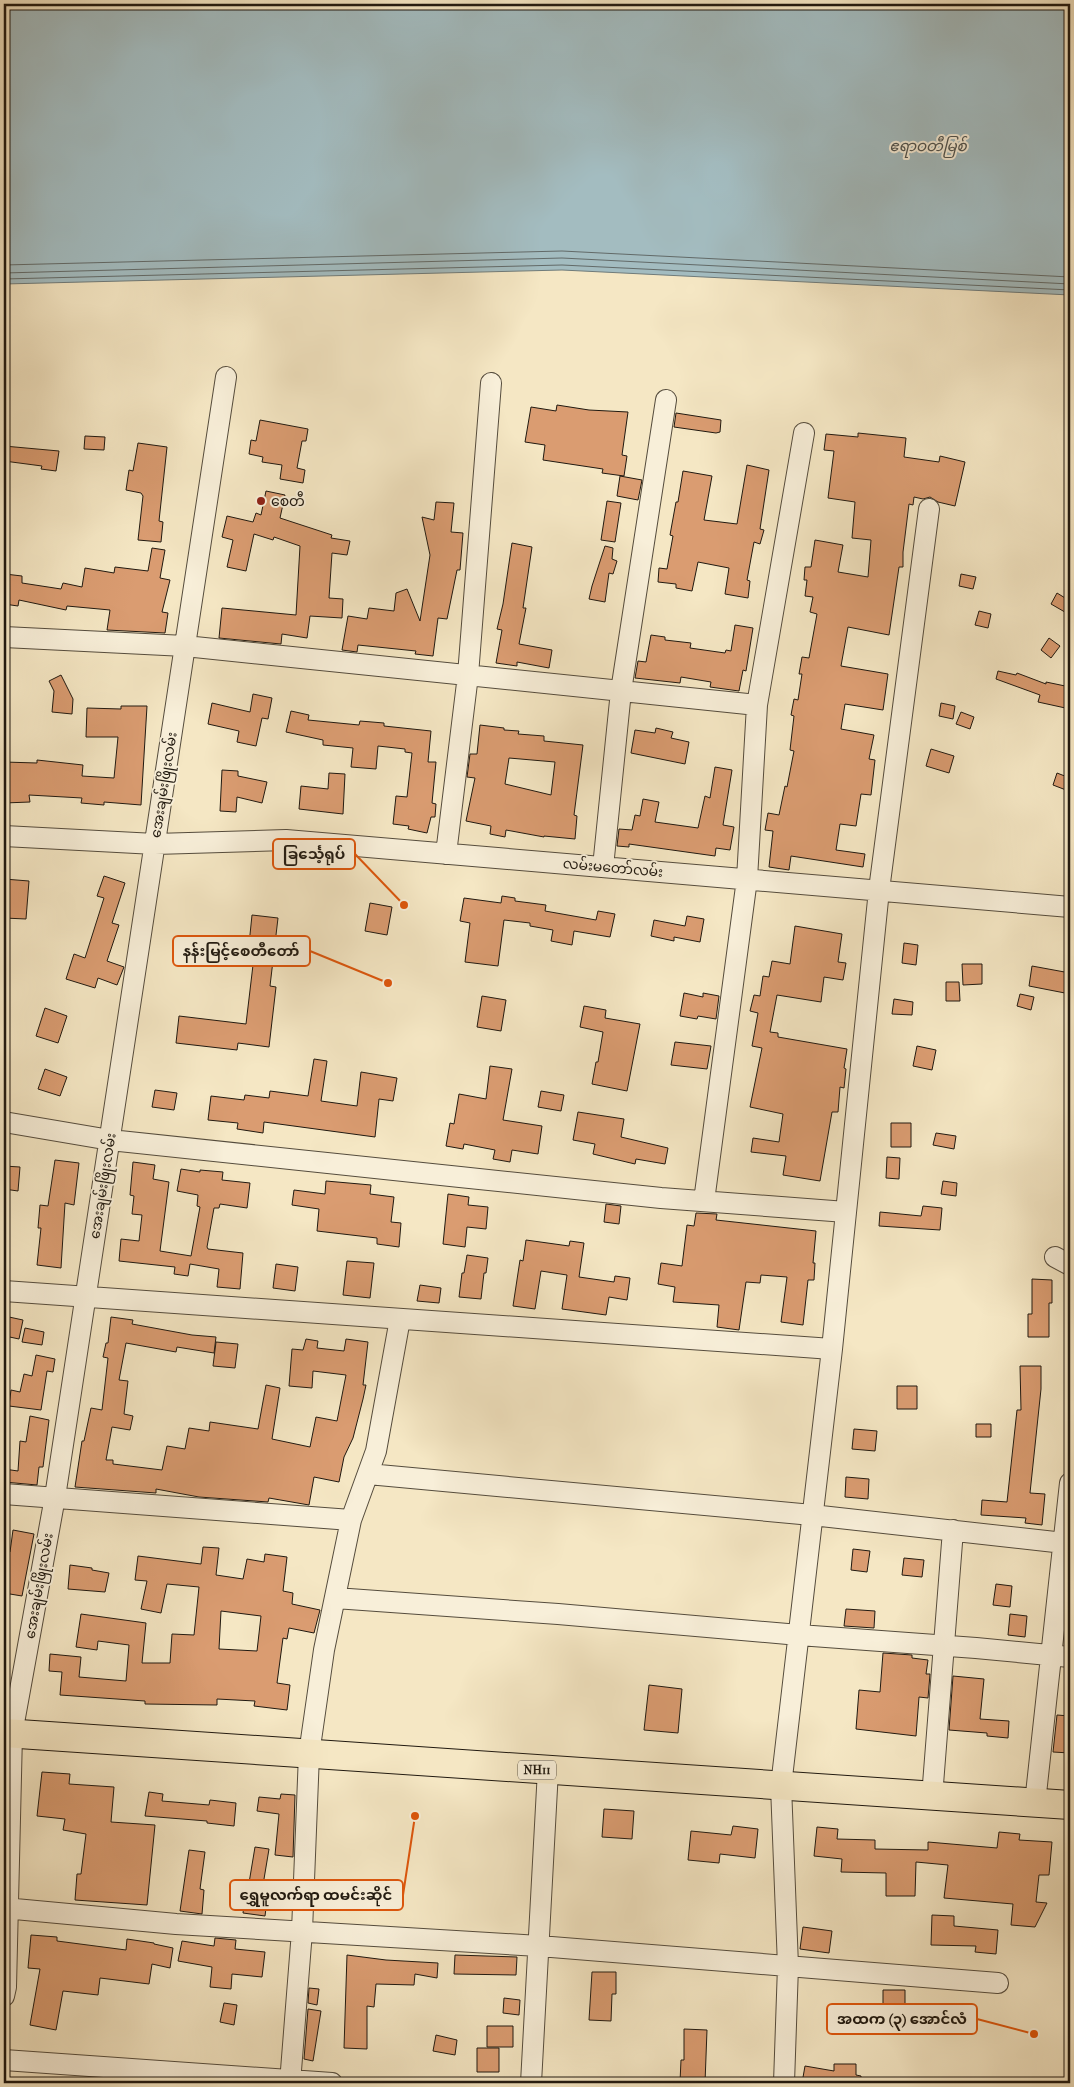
<svg xmlns="http://www.w3.org/2000/svg" width="1074" height="2087" font-family="'IM FELL French Canon','Noto Sans Myanmar',serif">
	<style>
		.water { fill: #a3bcc0; stroke: #6f7b7a }
		.lines { fill: none; stroke-linecap: round; stroke-linejoin: round }
		.shore { stroke: #626a68; stroke-width: 1 }
		.building { fill: #da9c71; stroke: #201910; fill-rule: evenodd }
		.minor-casing { stroke: #554c3d; stroke-width: 22 }
		.trunk-casing { stroke: #201910; stroke-width: 30 }
		.minor { stroke: #f8efd9; stroke-width: 20 }
		.trunk { stroke: #f5e7c4; stroke-width: 28 }
		.poi-dot { fill: #8f2418; stroke: #f8efd9; stroke-width: 2 }
		.labels { text-anchor: middle; dominant-baseline: central; stroke-width: 4; stroke-linejoin: round; paint-order: stroke }
		.shield { fill: #f8efd9; stroke: #61594c; stroke-width: 1 }
		.shield-label { font-size: 12px; font-weight: bold; fill: #201910 }
		.poi-label { font-size: 14px; fill: #201910; stroke: #f8efd9; text-anchor: start }
		.street-label { font-size: 14px; fill: #201910; stroke: #f8efd9 }
		.water-label { font-size: 15px; font-style: italic; fill: #4e524e; stroke: #f8efd9 }
		.leader { fill: none; stroke: #de560c; stroke-width: 2 }
		.callout-dot { fill: #de560c; stroke: #f8efd9; stroke-width: 2 }
		.callout { fill: #f8efd9; stroke: #de560c; stroke-width: 2 }
		.callout-label { font-size: 15px; text-anchor: middle; font-weight: bold; fill: #201910 }
	</style>
	<rect width="100%" height="100%" fill="#f5e7c4"/>
	<filter id="stains"><feTurbulence type="fractalNoise" baseFrequency=".004" numOctaves="4"/><feColorMatrix values="0 0 0 0 .2 0 0 0 0 .09 0 0 0 0 .02 0 0 0 .5 -.17"/></filter>
	<radialGradient id="worn" r=".72"><stop offset=".6" stop-color="#630" stop-opacity="0"/><stop offset="1" stop-color="#630" stop-opacity=".3"/></radialGradient>
	<path class="water" d="M4,4H1070V295L562,270L4,284Z"/>
	<g class="lines">
		<path class="shore" d="M4,265L562,251L1070,277
			M4,273L562,258L1070,284
			M4,279L562,265L1070,290"/>
	</g>
	<path class="building" d="M557,405L589,410L628,412L622,455L627,456L624,476L602,473L603,469L543,460L545,445L525,442L531,407L556,411Z
		M676,413L721,420L720,432L716,433L674,427Z
		M260,420L308,429L306,441H302L297,468L305,470L303,483L280,479L282,465L262,462L263,457L249,454L251,440L256,441Z
		M858,433L906,438L904,457L939,462L940,456L965,462L955,506L938,502L930,497L923,499L914,497L913,505L909,504L903,552V567H899L889,635L848,627L841,666L888,674L883,710L845,704L841,729L874,735L869,759L875,760L871,795L861,794L856,826L840,824L836,850L865,854L863,867L791,856L789,870L769,867L773,831L765,830L768,813L779,815L785,786L787,787L794,751L790,750L794,716L791,715L794,699L798,700L802,674H799L802,657L809,658L817,614L810,612L813,597L805,596L807,580H804L805,567H811L815,540L843,545L838,572L868,577L871,540L852,538L855,502L828,498L834,451L824,450L826,434L858,437Z
		M85,436L105,437L104,450L84,449Z
		M138,443L167,447L159,521L163,522L161,542L138,540L143,496L141,493L126,490L129,470L133,471Z
		M4,446L59,451L56,471L41,469L42,466L4,461Z
		M747,465L769,470L760,529L764,530L760,544L754,542L747,580L750,581L748,598L725,594L729,568L698,562L692,591L676,588V584L658,582L659,568L667,569L673,536L670,535L676,502H678L683,471L712,476L704,520L737,524Z
		M620,476L642,480L638,500L617,496Z
		M266,491L285,495L280,518L332,535L331,538L350,541L347,555L332,553L329,598L343,599L342,618L310,616L307,638L282,634L281,644L219,638L222,608L296,615L300,546L274,537L273,540L254,534L246,571L227,567L233,540L222,537L227,516L253,522L256,513L261,515Z
		M607,501L621,503L615,542L601,540Z
		M436,502L454,503L451,532L463,533L460,570H457L447,619L438,618L433,656L415,654L416,651L358,645L357,652L342,650L348,616L367,619L369,608L394,611L396,593L407,589L420,621L430,555L422,517L434,520Z
		M512,543L532,547L523,608H526L519,644L552,650L549,668L517,662V666L496,663L502,630L497,629L503,604Z
		M605,546L613,548L612,559L617,561L613,574L609,573L605,602L589,599L592,586Z
		M152,548L165,550L160,578L170,580L162,612L168,613L165,633L107,630L110,610L67,606L66,610L19,600L18,606L4,604L5,574L22,576V583L61,589L63,583L82,587L85,568L114,573L115,567L148,571Z
		M961,574L976,577L973,589L959,586Z
		M1057,593L1070,601V615L1051,604Z
		M979,611L991,614L988,628L975,625Z
		M735,625L753,628L746,671L743,670L739,691L710,687L711,682L681,677L680,683L635,678L638,661L646,662L651,635L665,637V640L691,643L690,648L725,653L726,650L731,651Z
		M1049,638L1060,646L1051,658L1041,650Z
		M998,671L1016,675L1017,673L1046,684V682L1070,687V709L1038,702L1040,695L996,679Z
		M61,675L73,699L72,714L52,712L54,691L49,681Z
		M253,694L272,698L268,719L262,718L256,746L237,742L239,731L208,724L212,703L250,712Z
		M941,703L955,706L953,719L939,716Z
		M121,706H147L141,805L104,802V805L81,803L82,798L29,795L30,802L4,803V762L37,763V760L83,765L82,776L114,778L118,737H86L87,708L121,709Z
		M291,711L309,715L308,720L359,725L360,721L384,723V726L431,731L428,762H436L432,803L436,804L435,817H431L427,833L408,829L409,826L393,824L396,796L407,797L412,753L405,752V749L378,746L376,769L351,767L353,748L323,745V740L286,732Z
		M961,712L974,717L970,729L956,724Z
		M480,725L504,728V730L519,731L518,734L544,736V741L583,745L574,815L577,816L575,839L544,836V837L506,830L505,837L490,834L491,826L466,821L475,778L467,777L470,754H477ZM509,758L555,762L551,795L505,784Z
		M656,728L673,732L671,738L689,742L685,764L631,753L635,730L655,733Z
		M931,749L954,756L949,773L926,766Z
		M715,767L732,770L723,825L734,827L730,850L716,848L715,856L629,844V847L617,846L619,829L632,830L635,815L640,816L643,799L659,802L655,822L698,828L705,796L710,798Z
		M222,770L238,771V776L267,782L262,803L237,797L236,812L220,811Z
		M329,773L345,774L343,814L299,809L301,786L328,789Z
		M1057,773L1070,778L1066,790L1053,785Z
		M104,876L125,883L112,923L119,925L107,961L124,967L117,985L98,978L95,988L66,979L74,954L85,958L104,898L97,896Z
		M4,879L29,881L26,919L4,918Z
		M502,896L515,898V901L546,905L545,911L596,920L598,911L615,914L610,937L574,931L572,945L551,941L553,930L530,926V923L504,920L498,966L465,962L470,923L460,921L464,898L501,903Z
		M370,903L392,907L387,935L365,931Z
		M252,915L278,918L270,986L276,987L269,1047L238,1043L237,1050L176,1043L179,1016L246,1024L253,965L247,964Z
		M687,916L704,919L700,942L674,937V941L651,936L654,920L685,926Z
		M795,926L842,934L838,962L846,963L843,980L824,977L821,1002L777,995L770,1032L778,1033V1037L847,1049L844,1068L846,1069L844,1088L840,1087L838,1112H832L820,1181L783,1175L786,1156L751,1152L753,1138L779,1142L783,1114L750,1107L762,1048L752,1046L758,1013L750,1011L754,995L760,996L763,976L769,977L772,961L790,964Z
		M904,943L918,945L916,965L902,963Z
		M962,964H982V984L963,985Z
		M1032,966L1070,973V994L1029,986Z
		M946,982H959L960,1001H946Z
		M684,993L703,997V993L719,996L716,1019L698,1016L697,1019L680,1016Z
		M1020,994L1034,997L1031,1010L1017,1006Z
		M482,996L506,1000L501,1031L477,1027Z
		M894,999L913,1002L912,1015L892,1014Z
		M584,1006L606,1010L605,1018L640,1024L627,1091L592,1084L596,1062H598L603,1032L580,1027Z
		M45,1008L67,1016L58,1043L36,1036Z
		M675,1042L711,1046L707,1069L671,1065Z
		M917,1046L936,1050L932,1070L913,1066Z
		M314,1059L327,1061L321,1101L357,1106L361,1072L397,1078L393,1101L379,1099L375,1137L264,1122L263,1133L237,1129L238,1123L208,1120L211,1096L244,1100L245,1095L269,1098L270,1091L308,1096Z
		M490,1066L512,1069L503,1120L542,1126L538,1154L512,1150L510,1162L493,1159L495,1150L464,1144L463,1149L446,1146L450,1123L454,1124L459,1094L486,1099Z
		M45,1069L67,1077L60,1096L38,1089Z
		M155,1090L177,1093L174,1110L152,1107Z
		M541,1091L564,1095L561,1111L538,1107Z
		M578,1112L624,1119L621,1137L668,1148L665,1164L636,1159L635,1164L593,1154L595,1144L573,1140Z
		M891,1123H911V1147H891Z
		M936,1133L956,1136L954,1149L933,1145Z
		M887,1157L900,1158L899,1179L886,1178Z
		M55,1160L79,1163L74,1205L65,1203L61,1268L37,1265L41,1228H38L40,1205L48,1206Z
		M133,1162L155,1165L153,1179L169,1182L160,1251L191,1256L200,1207L197,1206L198,1195L177,1191L181,1169L200,1172V1170L223,1172L222,1180L250,1183L247,1208L220,1204L219,1208H214L207,1247L208,1249L243,1253L240,1289L217,1287L219,1269L190,1264L188,1276L174,1274L175,1267L119,1261L121,1239L139,1241L142,1215L132,1214L134,1196L130,1195Z
		M4,1166L20,1167L18,1191L4,1189Z
		M326,1181L371,1185L370,1194L394,1197L391,1222L401,1223L399,1247L377,1244V1238L317,1231L319,1209L292,1205L294,1190L325,1194Z
		M943,1181L957,1183L956,1196L941,1194Z
		M448,1194L469,1197L468,1205L488,1207L486,1229L467,1227L465,1247L443,1244Z
		M606,1204L621,1206L619,1224L604,1222Z
		M923,1206L942,1208L940,1230L879,1226L880,1212L921,1216Z
		M696,1213L717,1214L716,1220L816,1231L813,1263H815L814,1280H808L803,1325L781,1322L787,1277L761,1275L760,1283L746,1282L739,1330L717,1327L719,1305L673,1302L675,1287L658,1284L661,1263L682,1266L687,1225L694,1226Z
		M526,1240L569,1246L570,1241L584,1243L579,1277L614,1282L615,1276L630,1278L627,1300L609,1297L606,1315L562,1309L567,1275L541,1271L535,1309L513,1306L520,1260L523,1261Z
		M467,1255L488,1258L486,1273H484L481,1299L459,1297L462,1273H464Z
		M347,1261L374,1263L370,1298L343,1295Z
		M276,1264L298,1267L295,1291L273,1288Z
		M1032,1279L1052,1280V1303H1049V1337H1028V1314H1032Z
		M420,1285L441,1288L439,1303L417,1301Z
		M9,1317L23,1320L19,1339L5,1336Z
		M111,1317L133,1320L132,1324L192,1335L216,1337L214,1353L177,1347L176,1352L126,1343L119,1380L128,1381L124,1414L133,1416L130,1430L112,1427L106,1460H113V1464L162,1470L167,1446L185,1449L189,1428L209,1431L210,1422L258,1429L266,1385L280,1388L272,1439L310,1447L316,1417L337,1421L346,1375L313,1371L312,1388L289,1386L292,1349L303,1350L306,1339L318,1341L317,1348L344,1351L346,1339L368,1342L363,1385H366L363,1399L353,1438L344,1457L339,1482L314,1477L309,1505L269,1498L268,1502L199,1497L156,1489V1493L75,1487L82,1441H84L91,1408L102,1410L108,1358L103,1357L106,1343H108Z
		M25,1328L44,1332L42,1345L22,1342Z
		M216,1342L238,1344L235,1368L213,1366Z
		M36,1355L55,1359L53,1372L47,1371L41,1410L9,1406L11,1390L20,1392L24,1374L32,1376Z
		M1020,1366H1041V1389L1030,1493L1045,1494L1042,1525L1025,1523L1026,1518L981,1515L982,1500L1007,1502L1017,1410H1021Z
		M897,1386H917V1409H897Z
		M30,1416L49,1420L43,1467H39L37,1485L4,1482V1469L18,1471L20,1441L26,1442Z
		M976,1424H991V1437H976Z
		M854,1429L877,1431L875,1451L852,1449Z
		M846,1477L869,1479L868,1499L845,1497Z
		M13,1530L34,1534L22,1596L4,1593V1565L6,1551L10,1552Z
		M203,1547L219,1548L216,1575L243,1579L247,1559L264,1562L265,1554L287,1557L283,1591L293,1593L292,1604L320,1610L314,1633L289,1628L287,1639L283,1638L277,1683L290,1685L287,1710L254,1706L255,1701L217,1699V1705L145,1704V1701L60,1695L62,1672L49,1671L50,1654L81,1657L79,1677L126,1681L129,1645L98,1641L97,1650L76,1647L81,1614L146,1623L142,1663H170L172,1634L194,1635L199,1587L167,1584L161,1613L141,1609L147,1581L135,1580L138,1556L201,1564ZM221,1611L261,1616L257,1651L219,1649Z
		M853,1549L870,1551L867,1572L851,1570Z
		M904,1558L924,1560L922,1577L902,1575Z
		M70,1565L92,1568V1570L109,1573L105,1592L68,1589Z
		M996,1584L1012,1586L1010,1607L993,1605Z
		M846,1609L875,1611L874,1628L844,1626Z
		M1010,1614L1027,1616L1025,1637L1008,1635Z
		M883,1653L912,1655V1658L928,1660L926,1674H930L928,1698L919,1697L916,1736L856,1729L859,1690L880,1692Z
		M953,1676L984,1679L980,1719L1009,1721L1008,1738L987,1736V1733L949,1730Z
		M649,1685L682,1689L678,1733L644,1730Z
		M1057,1715L1070,1716V1753L1053,1752Z
		M42,1772L70,1774L69,1784L114,1787L111,1822L155,1825L147,1905L75,1900L77,1874H81L86,1834L63,1830L65,1819L37,1816Z
		M149,1792L163,1794L162,1801L209,1805L210,1800L236,1803L234,1826L207,1823V1821L145,1816Z
		M281,1794L295,1795L293,1857L275,1855L279,1814L257,1811L259,1797L280,1799Z
		M604,1809L634,1811L632,1839L602,1837Z
		M733,1826L758,1829L755,1858L720,1854L719,1863L688,1860L691,1831L731,1835Z
		M817,1827L838,1829L837,1839L875,1840V1849L928,1850V1842L997,1848L999,1832L1020,1834L1019,1840L1052,1842L1049,1875H1039L1036,1902L1047,1903L1035,1927L1011,1925L1013,1904L944,1898L948,1865L916,1862L915,1896H886V1873L841,1872L842,1859L814,1856Z
		M255,1847L269,1849L262,1891L268,1892L265,1916L243,1913L246,1889H248Z
		M189,1850L205,1852L200,1889L204,1890L202,1914L180,1911Z
		M932,1915L954,1916V1926L998,1930L996,1954L975,1952L976,1946L931,1945Z
		M803,1927L832,1931L829,1953L800,1949Z
		M31,1935L57,1937V1941L126,1950L127,1939L154,1943V1944L173,1948L170,1968L152,1964L149,1984L100,1978L98,1995L63,1991L56,2030L30,2025L40,1969L28,1968Z
		M215,1938L236,1940L235,1949L265,1952L262,1977L232,1974L231,1989L210,1987L212,1967L178,1961L182,1941L214,1946Z
		M347,1955L386,1960L438,1963L437,1978L415,1974L414,1985L376,1984L374,2007L367,2006V2049L344,2048Z
		M455,1955L517,1957L516,1975L454,1974Z
		M592,1972H616V1994H612L611,2021L589,2020Z
		M309,1988L319,1989L317,2005L308,2003Z
		M883,1990H905V2015L883,2014Z
		M504,1998L520,2000L519,2015L503,2013Z
		M224,2003L237,2005L234,2025L220,2022Z
		M308,2009L321,2011L313,2061L304,2059Z
		M487,2026H513V2047H487Z
		M684,2029L707,2030L705,2083L680,2082L681,2060H684Z
		M436,2035L457,2040L455,2055L433,2051Z
		M477,2048H499V2072H477Z
		M834,2064H856V2075L861,2076V2083H802L805,2066L834,2071Z"/>
	<g class="lines">
		<g class="minor-casing">
			<path id="minor" d="M4,637L185,646L757,705
				M4,836L155,844L286,840L1070,907
				M446,854L468,675L491,383
				M603,867L621,691L666,400
				M4,1122L110,1140L460,1177L661,1198L846,1212
				M704,1201L747,879L757,705L804,433
				M1055,1257L1070,1265
				M4,1291L832,1349
				M368,1474L812,1515L1064,1543
				M4,1494L351,1520
				M335,1598L558,1614L799,1635L976,1648L1070,1657
				M932,1797L953,1530
				M1035,1803L1070,1483
				M4,1908L176,1924L539,1946L998,1983
				M4,1996L6,1987L12,1734L55,1497L226,377
				M4,2060L332,2083
				M290,2083L302,1931L309,1754L324,1650L351,1520L376,1451L400,1319
				M531,2083L548,1770
				M784,2083L788,1966L781,1786L832,1349L879,890L929,509"/>
		</g>
		<g class="trunk-casing">
			<path id="trunk" d="M4,1733L1070,1805"/>
		</g>
		<use href="#minor" class="minor"/>
		<use href="#trunk" class="trunk"/>
	</g>
	<circle class="poi-dot" cx="261" cy="501" r="5"/>
	<g class="labels">
		<rect class="shield" x="518" y="1760.5" width="38" height="19" rx="4"/>
		<g class="shield-label">
			<text x="537" y="1770">NH11</text>
		</g>
		<g class="poi-label">
			<text x="271" y="501">စေတီ</text>
		</g>
		<g class="street-label">
			<text transform="translate(164 785) rotate(-81)">အေးချမ်းဖြိုးလမ်း</text>
			<text transform="translate(613 868) rotate(5)">လမ်းမတော်လမ်း</text>
			<text transform="translate(103 1186) rotate(-81)">အေးချမ်းဖြိုးလမ်း</text>
			<text transform="translate(39 1586) rotate(-80)">အေးချမ်းဖြိုးလမ်း</text>
		</g>
		<g class="water-label">
			<text x="928" y="146">ဧရာဝတီမြစ်</text>
		</g>
	</g>
	<path class="leader" d="M404 905L355 854M388 983L310 951M415 1816L403 1895M1034 2034L977 2019"/>
	<g class="callout-dot">
		<circle cx="404" cy="905" r="5"/>
		<circle cx="388" cy="983" r="5"/>
		<circle cx="415" cy="1816" r="5"/>
		<circle cx="1034" cy="2034" r="5"/>
	</g>
	<g class="callout">
		<rect x="273" y="839" width="82" height="30" rx="5"/>
		<rect x="173" y="936" width="137" height="30" rx="5"/>
		<rect x="230" y="1880" width="173" height="30" rx="5"/>
		<rect x="827" y="2004" width="150" height="30" rx="5"/>
	</g>
	<g class="callout-label">
		<text x="314" y="859">ခြင်္သေ့ရုပ်</text>
		<text x="241" y="956">နန်းမြင့်စေတီတော်</text>
		<text x="316" y="1900">ရွှေမူလက်ရာ ထမင်းဆိုင်</text>
		<text x="902" y="2024">အထက (၃) အောင်လံ</text>
	</g>
	<rect width="1074" height="2087" fill="none" stroke="#f5e7c4" stroke-width="20"/>
	<rect x="5" y="5" width="1064" height="2077" fill="none" stroke="#201910" stroke-width="2.5"/>
	<rect x="10" y="10" width="1054" height="2067" fill="none" stroke="#201910"/>
	<rect width="100%" height="100%" filter="url(#stains)"/>
	<rect width="100%" height="100%" fill="url(#worn)"/>
</svg>
